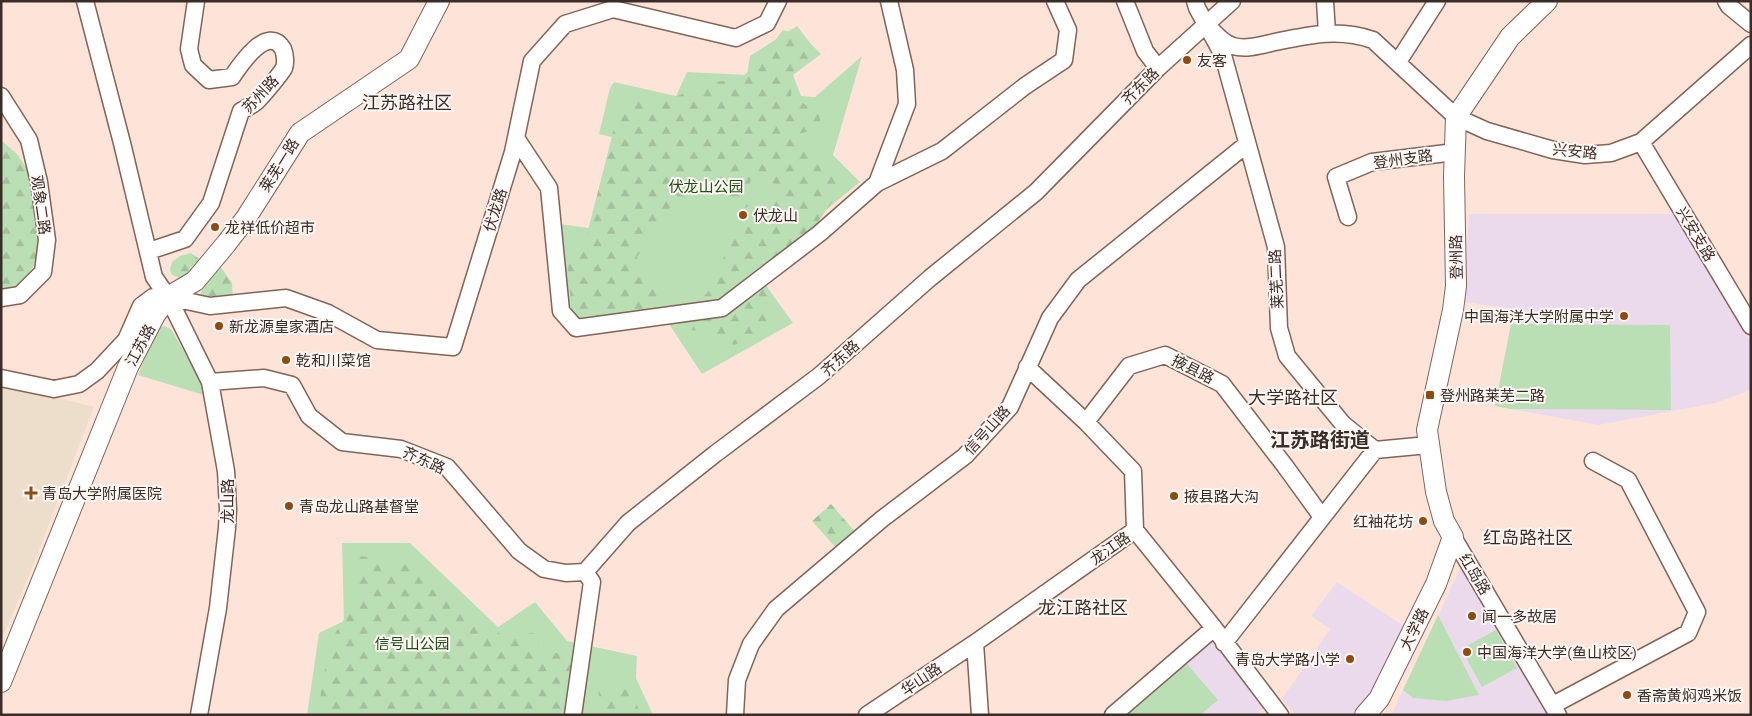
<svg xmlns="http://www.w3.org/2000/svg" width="1752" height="716" font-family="'IBM Plex Sans','Noto Sans SC',sans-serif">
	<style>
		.education { fill: #ebdaeb }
		.medical { fill: #edddcb }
		.green { fill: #bbdfb5 }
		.forest { fill: url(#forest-firs) }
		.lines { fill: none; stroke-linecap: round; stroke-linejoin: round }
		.minor-casing { stroke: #816457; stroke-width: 19 }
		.major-casing { stroke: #816457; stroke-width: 22 }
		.minor { stroke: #fff; stroke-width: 16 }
		.major { stroke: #fff; stroke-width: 20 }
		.poi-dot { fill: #8b4c13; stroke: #fdf6f3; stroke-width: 2 }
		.labels { text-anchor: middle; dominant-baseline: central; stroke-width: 4; stroke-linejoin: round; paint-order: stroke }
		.poi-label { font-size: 15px; fill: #3a2d28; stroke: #fdf6f3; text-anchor: start }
		.street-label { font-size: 15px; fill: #3a2d28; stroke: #fdf6f3 }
		.park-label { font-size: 15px; fill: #1e5015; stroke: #fdf6f3 }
		.quarter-label { font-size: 18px; fill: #3a2d28; stroke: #fdf6f3 }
		.district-label { font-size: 20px; font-weight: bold; fill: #3a2d28; stroke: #fdf6f3 }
	</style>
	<defs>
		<pattern id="forest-firs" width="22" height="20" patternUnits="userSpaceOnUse" patternTransform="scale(1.25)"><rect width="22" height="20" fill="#bbdfb5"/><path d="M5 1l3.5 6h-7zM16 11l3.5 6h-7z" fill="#a2c09c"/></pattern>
	</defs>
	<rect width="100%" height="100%" fill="#fee4d8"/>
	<path class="education" d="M1469,214H1675L1751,342V390L1715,403L1598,425L1495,406L1514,309L1464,302Z
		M1463,563L1550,715H1390L1393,711Z
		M1337,582L1407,628L1375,690L1352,715H1296L1282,699L1330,629L1311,616Z
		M1204,626L1265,707L1255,715H1101Z"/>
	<path class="medical" d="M1,383L94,407L28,578L1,641Z"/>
	<path class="green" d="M797,26L810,43L821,54L793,75L801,96L815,97L862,56L833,155L860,182L754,269L793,323L702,374L667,321L568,324L553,223L595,229L620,139L599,134L610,88L614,82L676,96L687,72L747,75L750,56Z
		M1511,324L1670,325L1671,410L1510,409L1495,406Z
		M164,326L171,329L201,381L204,395L138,375L156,330Z
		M342,543H410L498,627L535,602L567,641L637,656L636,678L653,715H307L319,633L344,621Z
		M1438,615L1479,695L1446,701L1413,698L1403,690Z
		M1496,630L1517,668L1482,687L1461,649Z
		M1181,657L1218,700L1200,715H1113Z"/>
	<path class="forest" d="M783,30L798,34L817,53L792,73L791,97L818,111L822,128L798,134L795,144L812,156L831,165L843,181L841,190L809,234L764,273L772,310L760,334L734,345L713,331L684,330L686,317L712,287L728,246L746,220L764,210L778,187L768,179L751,180L743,197L748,206L742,210L715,183L674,202L637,257L640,274L667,288L654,309L586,319L571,306L567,256L585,242L619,109L633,94L666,101L709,82L739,80L758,62Z
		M1,140L17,154L30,173L39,242L34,266L18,286L1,290Z
		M191,253L201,260L189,274L180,278L172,275L170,270L172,262L180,256Z
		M220,266L232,283L233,299L210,303L200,297L202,289Z
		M831,504L857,534L838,550L812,521Z
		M358,556L411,561L472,622L513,639L534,632L541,652L577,654L570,715H317L330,642L356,599Z
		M628,683L641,715H601L598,685Z"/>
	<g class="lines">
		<g class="minor-casing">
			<path id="minor" d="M85,1L122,143L154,277L168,297L210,382L226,471L228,509L227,528L218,608L199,715
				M1125,1L1145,51L1158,68
				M1195,1L1197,8L1223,55L1276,247L1279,328L1287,356L1343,424L1375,450L1428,445
				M1325,1L1327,33
				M1726,1L1729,6L1751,24
				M1206,24C1214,32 1222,43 1233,46C1246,50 1262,45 1275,42C1309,35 1339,28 1373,40L1456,117L1487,131L1553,150L1585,155L1611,153L1641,142L1751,45
				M1398,62L1437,1
				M1,96L29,140L39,182L47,240L43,272L20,295L1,298
				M516,138L549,188L561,311L576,328L722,308L820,233L877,183L907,104L905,70L889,1
				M1641,142L1751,326
				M877,183L942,151L1025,86L1064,60L1068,30L1055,1
				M1348,217L1336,177L1372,162L1455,152
				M149,251L185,239L211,203L241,111C246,108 253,105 257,101C263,95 280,75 284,68C286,63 285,54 283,49C268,23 240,65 232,77L209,80L193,65L189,49L196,1
				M1027,367L1086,422L1133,471L1135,530
				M1,378L54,389L79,384L97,371L126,340L141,306L153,297H168L210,306L286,298L328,313L377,340L453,347L513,152L532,61L565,24L613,9L736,38L767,23L778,1
				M210,382L264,378L292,385L309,416L342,442L401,449L447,467L519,551L544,569L566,573L585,572L628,523L715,454L819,376L930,278L1036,192L1158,68L1232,1
				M1086,422L1129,366L1165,355L1222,384L1285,466L1322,517
				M1135,530L1214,628L1280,715
				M1453,537L1558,715
				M975,643L980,715
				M1224,643L1375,450
				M1553,705L1688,633L1697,612L1628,480L1593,461
				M573,715L592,582L585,572
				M735,715L737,680L751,644L776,609L882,519L965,456L1010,407L1050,318L1078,280L1247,144
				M867,715L975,643L1135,530
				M1113,715L1214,628"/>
		</g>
		<g class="major-casing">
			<path id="major" d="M1,682L128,367L155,315L168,297L195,281L226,244L246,218L300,133L409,59L439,1
				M1365,715L1379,699L1436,584L1453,537L1444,521L1436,492L1427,430L1453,310L1456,286L1454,176L1456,117L1510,37L1547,1"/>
		</g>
		<use href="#minor" class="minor"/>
		<use href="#major" class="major"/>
	</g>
	<g class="poi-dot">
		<circle cx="1187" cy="60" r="5"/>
		<circle cx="743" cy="215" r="5"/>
		<circle cx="215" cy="227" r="5"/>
		<circle cx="1624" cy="316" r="5"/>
		<circle cx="219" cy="326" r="5"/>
		<circle cx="286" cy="360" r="5"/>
		<rect x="1425" y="390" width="10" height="10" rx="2.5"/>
		<path d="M28.5 485.5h5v5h5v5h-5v5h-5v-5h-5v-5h5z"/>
		<circle cx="1174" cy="496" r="5"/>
		<circle cx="289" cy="506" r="5"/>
		<circle cx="1423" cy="521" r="5"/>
		<circle cx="1472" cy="616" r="5"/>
		<circle cx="1467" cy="652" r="5"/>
		<circle cx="1350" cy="659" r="5"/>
		<circle cx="1627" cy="695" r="5"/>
	</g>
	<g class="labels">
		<g class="poi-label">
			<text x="1197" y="60">友客</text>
			<text x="753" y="215">伏龙山</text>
			<text x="225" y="227">龙祥低价超市</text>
			<text x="1614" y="316" text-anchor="end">中国海洋大学附属中学</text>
			<text x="229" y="326">新龙源皇家酒店</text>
			<text x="296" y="360">乾和川菜馆</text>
			<text x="1440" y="395">登州路莱芜二路</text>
			<text x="42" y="493">青岛大学附属医院</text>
			<text x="1184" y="496">掖县路大沟</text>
			<text x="299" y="506">青岛龙山路基督堂</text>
			<text x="1413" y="521" text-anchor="end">红袖花坊</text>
			<text x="1482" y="616">闻一多故居</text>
			<text x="1477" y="652">中国海洋大学(鱼山校区)</text>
			<text x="1340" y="659" text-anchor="end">青岛大学路小学</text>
			<text x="1637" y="695">香斋黄焖鸡米饭</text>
		</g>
		<g class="street-label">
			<text transform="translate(1140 86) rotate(-45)">齐东路</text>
			<text transform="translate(260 94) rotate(-47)">苏州路</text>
			<text transform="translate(1575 151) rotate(5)">兴安路</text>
			<text transform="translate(1403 159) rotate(-8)">登州支路</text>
			<text transform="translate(279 165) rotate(-58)">莱芜一路</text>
			<text transform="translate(41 205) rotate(82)">观象二路</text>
			<text transform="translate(495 210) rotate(-73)">伏龙路</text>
			<text transform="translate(1696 234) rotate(59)">兴安支路</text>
			<text transform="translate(1456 257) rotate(-91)">登州路</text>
			<text transform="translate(1276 279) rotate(-93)">莱芜二路</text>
			<text transform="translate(140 345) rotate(-62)">江苏路</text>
			<text transform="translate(840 358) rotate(-42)">齐东路</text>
			<text transform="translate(1193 369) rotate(27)">掖县路</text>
			<text transform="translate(987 430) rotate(-48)">信号山路</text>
			<text transform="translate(424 460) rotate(24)">齐东路</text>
			<text transform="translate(227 501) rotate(-90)">龙山路</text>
			<text transform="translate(1110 548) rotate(-35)">龙江路</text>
			<text transform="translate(1475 574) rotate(59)">红岛路</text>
			<text transform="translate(1414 629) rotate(-64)">大学路</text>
			<text transform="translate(921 679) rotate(-34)">华山路</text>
		</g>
		<g class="park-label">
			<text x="706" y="186">伏龙山公园</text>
			<text x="412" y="643">信号山公园</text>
		</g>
		<g class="quarter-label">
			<text x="407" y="102">江苏路社区</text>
			<text x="1293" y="397">大学路社区</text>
			<text x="1528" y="537">红岛路社区</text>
			<text x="1083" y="607">龙江路社区</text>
		</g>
		<g class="district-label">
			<text x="1320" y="439">江苏路街道</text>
		</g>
	</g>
	<rect width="1752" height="716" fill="none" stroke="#3a2d28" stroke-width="5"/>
</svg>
